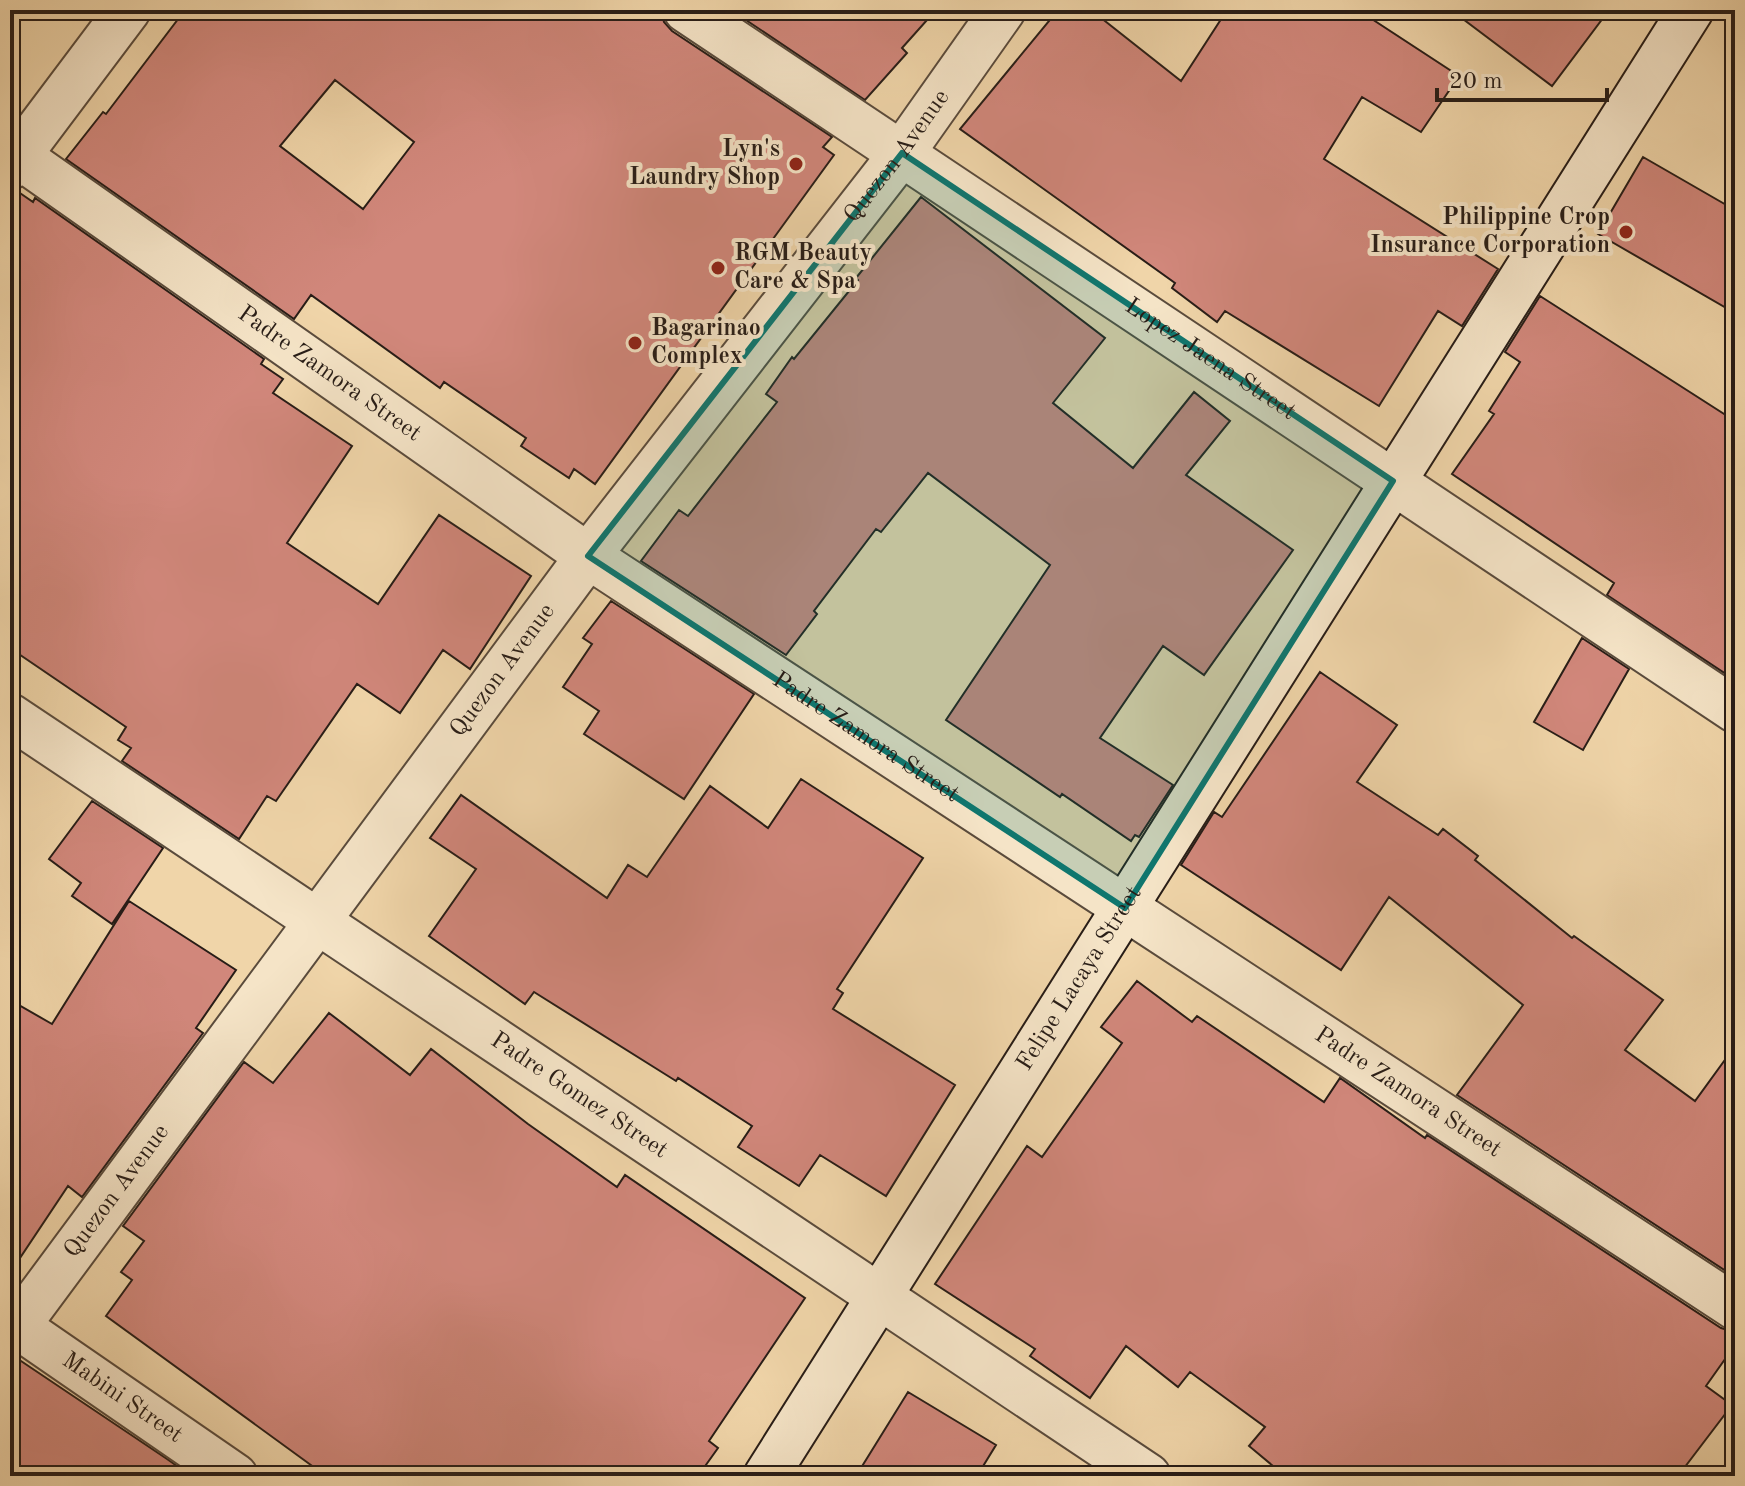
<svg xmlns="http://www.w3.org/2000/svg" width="1745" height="1486" font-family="'Old Standard TT',serif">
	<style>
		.building { fill: #d1877b; stroke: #281d17; stroke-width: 2; fill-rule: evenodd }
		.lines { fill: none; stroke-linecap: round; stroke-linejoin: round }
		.street-casing { stroke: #5a4b3c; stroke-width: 48 }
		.secondary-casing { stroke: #281d17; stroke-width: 48 }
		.street { stroke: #f5e4c7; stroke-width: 44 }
		.secondary { stroke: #f5e4c7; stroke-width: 44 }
		.marked { fill: #0f766e; fill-opacity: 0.2; stroke: #0f766e; stroke-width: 6; stroke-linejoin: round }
		.poi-dot { fill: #8f2418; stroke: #f5e4c7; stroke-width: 3 }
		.labels { text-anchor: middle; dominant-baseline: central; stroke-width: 8; stroke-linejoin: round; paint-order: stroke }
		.poi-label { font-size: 24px; font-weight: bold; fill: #281d17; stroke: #f5e4c7; text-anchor: end }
		.street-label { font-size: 24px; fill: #281d17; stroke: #f5e4c7 }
	</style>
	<rect width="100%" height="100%" fill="#f0d5a9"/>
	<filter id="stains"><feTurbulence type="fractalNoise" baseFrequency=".0025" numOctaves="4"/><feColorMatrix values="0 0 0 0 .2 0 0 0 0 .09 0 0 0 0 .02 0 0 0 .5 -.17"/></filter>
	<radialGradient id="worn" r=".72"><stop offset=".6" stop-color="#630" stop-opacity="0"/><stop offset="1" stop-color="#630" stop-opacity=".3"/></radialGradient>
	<path class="building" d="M185,10H661L664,22L672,31L832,137L823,147L834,155L595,484L574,469L569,478L521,446L526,438L444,382L440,388L311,295L294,319L66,159L103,112L106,114ZM335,80L414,142L363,209L280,146Z
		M731,10H936L902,48L907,53L865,100Z
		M1058,10H1091L1181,81L1227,10H1358L1459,76L1421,132L1362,97L1324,159L1498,269L1462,326L1438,311L1379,406L1225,311L1217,322L1172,288L1175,283L960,129Z
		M1451,10H1609L1552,86Z
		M1643,157L1735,210V313L1598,234Z
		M17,191L33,202L35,198L264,359L261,364L283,379L273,393L352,446L287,543L378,604L439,515L531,576L470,669L443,650L400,713L357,684L276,801L267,796L239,839L122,761L131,748L118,740L126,727L10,648V192Z
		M921,197L1105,338L1053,403L1133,468L1194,392L1230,421L1186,475L1293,550L1204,675L1163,646L1100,738L1173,785L1139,837L1135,835L1131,841L1062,794L1060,797L946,720L1050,565L928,473L881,532L876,529L814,611L817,614L786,655L641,561L679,510L688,516L777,402L766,394L792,357L794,359L858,280L856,278Z
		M1540,296L1735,421V660L1726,674L1607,595L1614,583L1452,474L1494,414L1489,411L1520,362L1505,352Z
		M611,601L754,694L684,799L584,734L599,711L563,687L592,644L583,638Z
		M1582,638L1629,669L1583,750L1534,722Z
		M1320,672L1397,725L1357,782L1438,835L1443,829L1478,856L1475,860L1572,938L1574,936L1663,1000L1625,1050L1695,1101L1735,1046V1277L1457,1095L1523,1005L1389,897L1341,970L1181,865L1214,812L1222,817Z
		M801,779L923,858L837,989L843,993L833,1009L955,1085L886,1196L820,1155L799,1186L738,1147L752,1126L678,1078L676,1081L534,992L525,1004L429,936L476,869L430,838L461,795L607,898L628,865L647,877L710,786L768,828Z
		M92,801L163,848L112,924L72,896L81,883L49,859Z
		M129,901L236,970L196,1028L203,1033L82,1197L68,1186L10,1273V1000L52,1024Z
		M1137,981L1192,1022L1197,1016L1324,1102L1340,1078L1425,1138L1427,1135L1721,1328L1735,1332V1345L1706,1386L1732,1405L1678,1476H1285L1249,1446L1265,1427L1190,1372L1178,1387L1126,1346L1090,1398L1030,1356L1035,1349L935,1284L1027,1146L1042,1157L1122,1043L1101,1027Z
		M329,1013L410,1075L431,1049L528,1124L617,1187L625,1175L805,1298L709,1441L718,1448L698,1476H326L106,1316L132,1280L121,1272L144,1241L123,1226L244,1062L273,1083Z
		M18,1359L167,1459L191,1476H10V1361Z
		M908,1392L996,1445L977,1476H856Z"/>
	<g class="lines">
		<g class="street-casing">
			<g id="street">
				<path id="s1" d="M686,10L1735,710"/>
				<path id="s2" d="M10,150L588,556L1735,1307"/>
				<path d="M10,167L128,10"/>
				<path id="s3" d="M10,716L1148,1476"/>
				<path id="s4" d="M10,1321L235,1476"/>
				<path id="s5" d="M10,1336L588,556L902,153L1003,10"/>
			</g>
		</g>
		<g class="secondary-casing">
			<g id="secondary">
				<path id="s6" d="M766,1476L1691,10"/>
			</g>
		</g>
		<use href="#street" class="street"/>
		<use href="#secondary" class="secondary"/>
	</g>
	<path class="marked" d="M902,153L1393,481L1125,908L588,556Z"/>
	<g class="poi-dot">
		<circle cx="796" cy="164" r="8"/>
		<circle cx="1626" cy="232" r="8"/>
		<circle cx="718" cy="268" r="8"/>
		<circle cx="635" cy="343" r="8"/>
	</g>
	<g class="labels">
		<g class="poi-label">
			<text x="780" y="150">Lyn's<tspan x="780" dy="28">Laundry Shop</tspan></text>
			<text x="1610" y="218">Philippine Crop<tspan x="1610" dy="28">Insurance Corporation</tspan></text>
			<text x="734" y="254" text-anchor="start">RGM Beauty<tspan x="734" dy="28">Care &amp; Spa</tspan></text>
			<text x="651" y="329" text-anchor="start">Bagarinao<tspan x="651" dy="28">Complex</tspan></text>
		</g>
		<g class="street-label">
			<text stroke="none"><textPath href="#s5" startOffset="1476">Quezon Avenue</textPath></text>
			<text stroke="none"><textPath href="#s1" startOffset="630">Lopez Jaena Street</textPath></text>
			<text stroke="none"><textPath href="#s2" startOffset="390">Padre Zamora Street</textPath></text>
			<text stroke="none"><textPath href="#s5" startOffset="828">Quezon Avenue</textPath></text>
			<text stroke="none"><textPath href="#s2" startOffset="1038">Padre Zamora Street</textPath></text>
			<text stroke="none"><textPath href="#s6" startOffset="588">Felipe Lacaya Street</textPath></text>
			<text stroke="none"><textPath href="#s2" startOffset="1686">Padre Zamora Street</textPath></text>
			<text stroke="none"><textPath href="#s3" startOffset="684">Padre Gomez Street</textPath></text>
			<text stroke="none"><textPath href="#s5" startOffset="180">Quezon Avenue</textPath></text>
			<text stroke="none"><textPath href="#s4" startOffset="136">Mabini Street</textPath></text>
		</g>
	</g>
	<rect width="1745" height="1486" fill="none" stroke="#f0d5a9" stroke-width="40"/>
	<rect x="12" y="12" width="1721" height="1462" fill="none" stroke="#281d17" stroke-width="4"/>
	<rect x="20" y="20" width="1705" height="1446" fill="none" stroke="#281d17" stroke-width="2"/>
	<path d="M1437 88v12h170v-12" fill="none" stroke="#281d17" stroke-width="4"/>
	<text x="1449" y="88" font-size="24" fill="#281d17" stroke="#f5e4c7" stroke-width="6" paint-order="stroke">20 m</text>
	<rect width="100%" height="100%" filter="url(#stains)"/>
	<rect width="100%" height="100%" fill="url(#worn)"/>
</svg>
